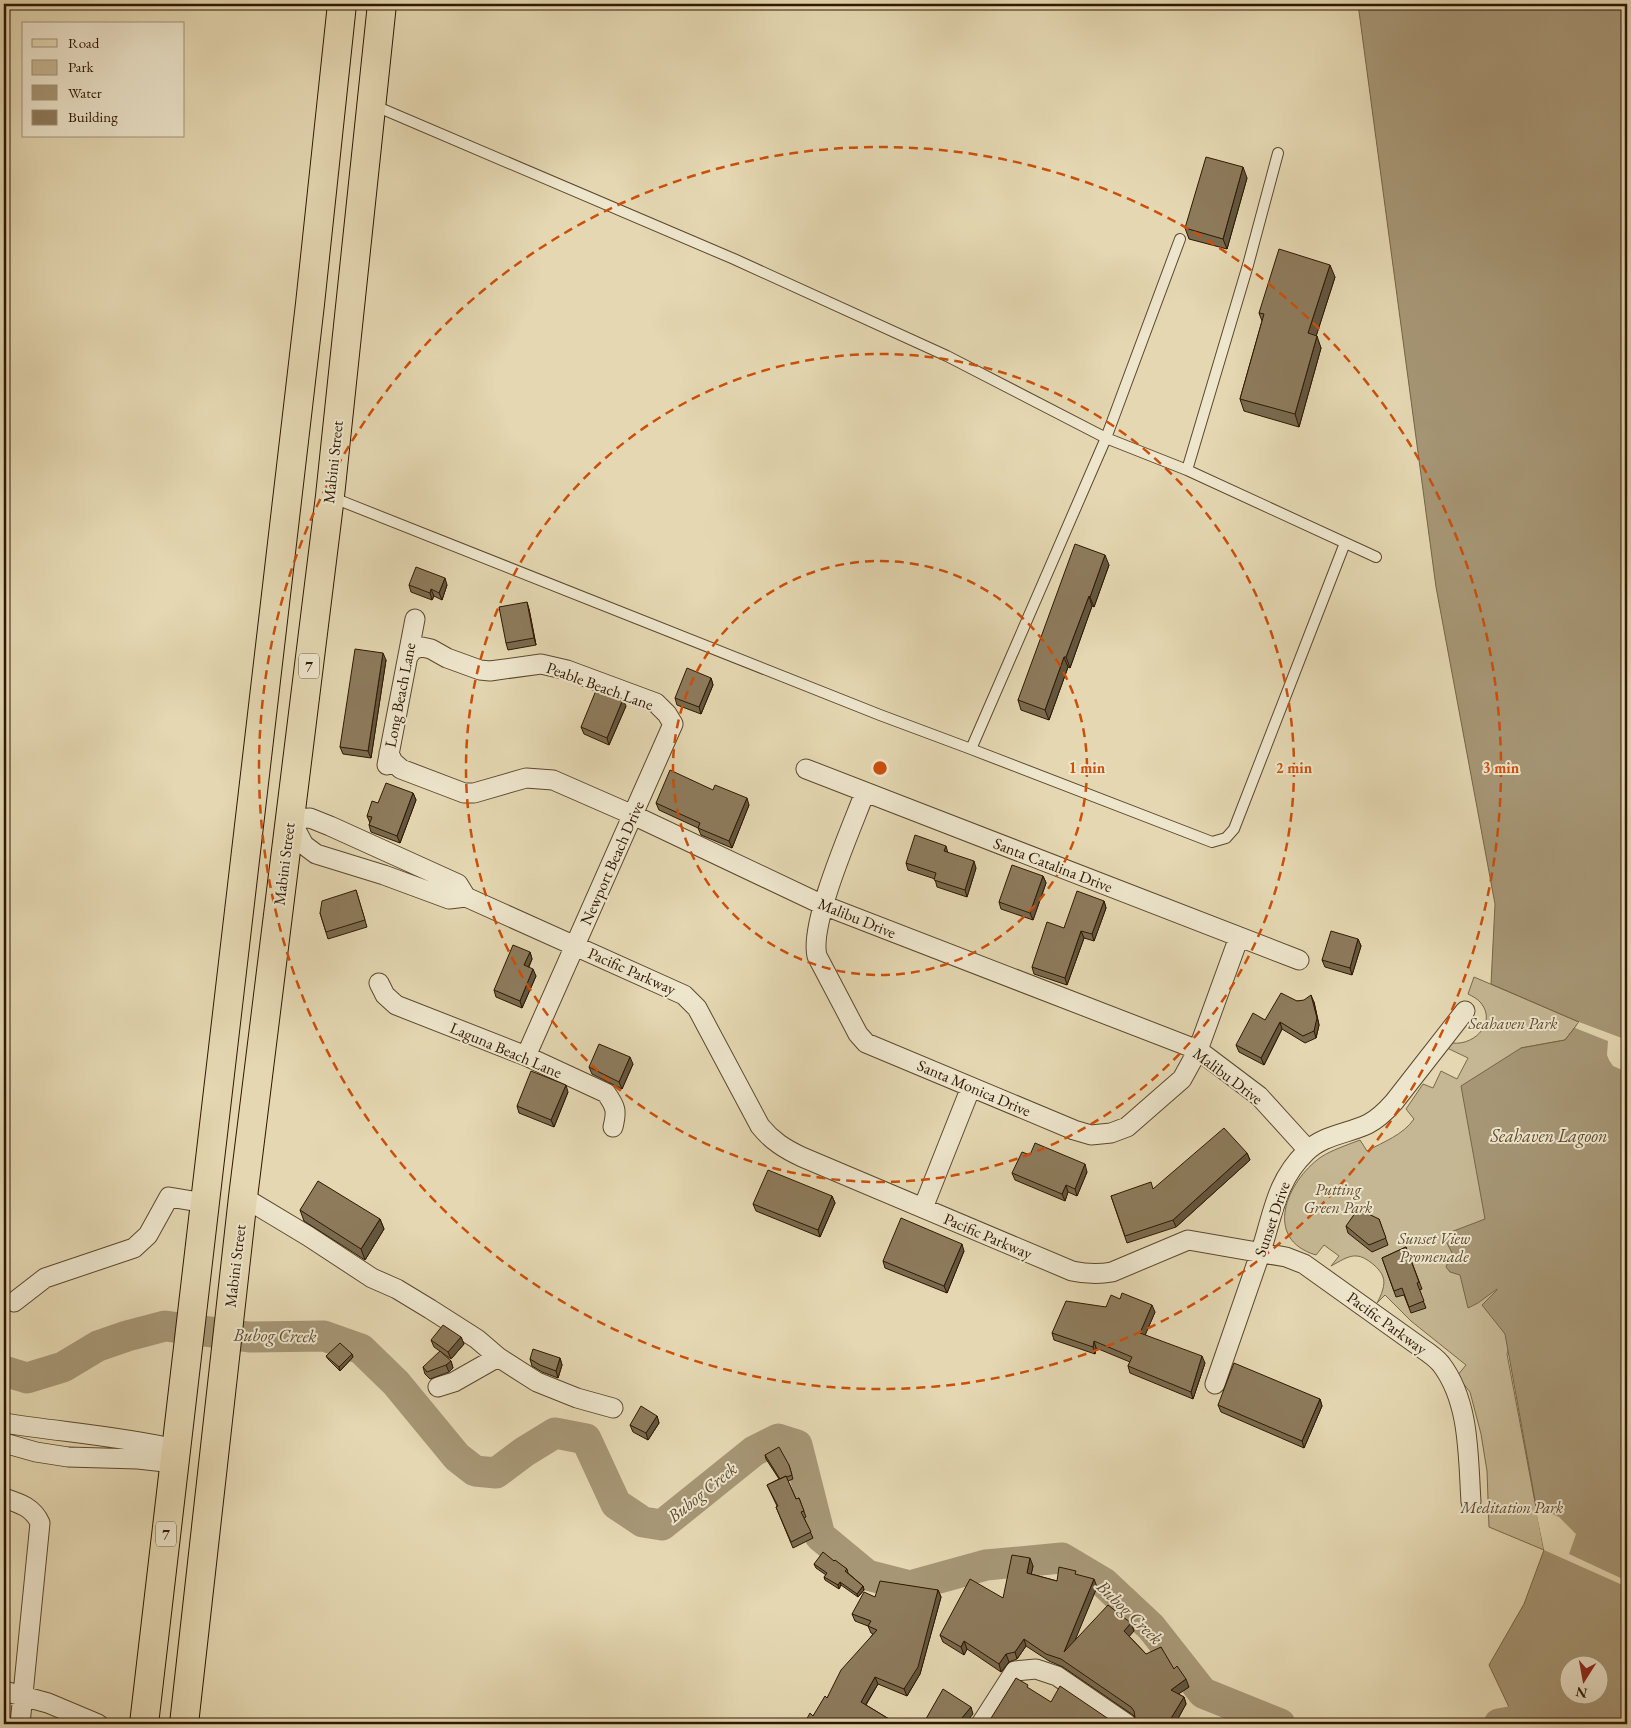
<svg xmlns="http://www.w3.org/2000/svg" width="1631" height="1728" font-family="'EB Garamond',serif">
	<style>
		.green { fill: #c5b793; stroke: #7a684a }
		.water { fill: #a69675; stroke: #766446; fill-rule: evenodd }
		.pier { fill: #e4d7b1 }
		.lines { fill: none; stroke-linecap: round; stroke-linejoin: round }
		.river { stroke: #a69675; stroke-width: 31 }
		.service-casing { stroke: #5c482c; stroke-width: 12 }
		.minor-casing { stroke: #5c482c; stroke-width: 21 }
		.primary-casing { stroke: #2f1800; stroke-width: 30 }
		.service { stroke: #ede5cc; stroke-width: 10 }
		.minor { stroke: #ede5cc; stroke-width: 19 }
		.primary { stroke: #e4d7b1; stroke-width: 28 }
		.wall { fill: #796a4f; stroke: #2f1800 }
		.shaded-wall { fill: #635640; stroke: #2f1800 }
		.building { fill: #8d7b5c; stroke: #2f1800 }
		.ring { fill: none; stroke: #cc4f0a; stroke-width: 2.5; stroke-dasharray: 9 6 }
		.labels { text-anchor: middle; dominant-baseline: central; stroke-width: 4; stroke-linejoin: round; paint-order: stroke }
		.shield { fill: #ede5cc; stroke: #68563d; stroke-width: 1 }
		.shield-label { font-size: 15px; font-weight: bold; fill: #2f1800 }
		.street-label { font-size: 16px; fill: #2f1800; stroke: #ede5cc }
		.park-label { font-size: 16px; font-style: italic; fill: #5c482c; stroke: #ede5cc }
		.water-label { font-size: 18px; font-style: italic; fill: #5f4a2f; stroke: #ede5cc }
		.centre { fill: #cc4f0a; stroke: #ede5cc; stroke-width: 2.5 }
		.ring-label { font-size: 15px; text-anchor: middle; font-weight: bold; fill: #cc4f0a; stroke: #ede5cc; stroke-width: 4; stroke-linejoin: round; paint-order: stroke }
	</style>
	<rect width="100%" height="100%" fill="#e4d7b1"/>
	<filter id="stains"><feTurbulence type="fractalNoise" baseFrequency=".004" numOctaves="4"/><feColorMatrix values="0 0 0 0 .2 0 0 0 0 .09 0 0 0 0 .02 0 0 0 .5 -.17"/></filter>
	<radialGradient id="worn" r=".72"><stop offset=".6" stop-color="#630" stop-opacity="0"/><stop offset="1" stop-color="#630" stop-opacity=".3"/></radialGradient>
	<path class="green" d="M1474,977L1579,1022L1565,1040L1521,1048L1511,1341L1507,1354L1544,1550L1489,1527L1487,1471L1481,1434L1470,1392L1457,1376L1466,1365L1411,1321L1385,1295L1377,1303C1381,1296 1386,1284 1383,1277C1381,1269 1365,1256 1357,1256C1348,1255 1339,1262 1331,1266L1339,1256L1324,1245L1316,1255C1262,1239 1287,1181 1321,1157C1332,1150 1347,1145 1360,1140L1367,1151C1383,1142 1403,1135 1414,1119L1406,1109L1423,1084L1433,1088L1441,1071L1457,1079L1468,1058L1445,1047L1448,1042C1471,1049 1498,1024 1481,1003C1478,999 1472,996 1468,994Z"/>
	<path class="water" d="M1358,4H1627V1156L1626,1170L1627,1174V1724H1517L1489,1665L1524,1604L1544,1550L1505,1334L1482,1305L1497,1290V1289L1478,1303L1468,1308L1460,1275L1450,1272L1446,1267L1452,1253L1443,1235L1485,1219L1461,1086L1521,1048L1565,1040L1579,1022L1491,984L1495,904L1436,587ZM1568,1666H1598V1696H1568Z"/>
	<path class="pier" d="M1579,1022L1627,1040V1070L1620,1069L1613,1066L1609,1060L1607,1055L1608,1041L1575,1028Z
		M1535,1506L1559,1517L1576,1534L1569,1554L1627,1581V1587L1544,1550Z"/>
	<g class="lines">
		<path class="river" d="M4,1371L27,1378L63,1367L98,1346L127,1336L165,1326L249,1337L324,1336L361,1349L396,1383L457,1457L475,1471L496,1473L524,1452L555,1433L586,1439L616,1504L643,1522L662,1525L754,1451L778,1439L797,1445L820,1536L867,1575L910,1586L986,1565L1062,1558L1104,1583L1151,1627L1203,1693L1280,1724
			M1499,1724L1515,1721"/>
		<g class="service-casing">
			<path id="service" d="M373,105L734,259L947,356L1106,438L1187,470L1376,557
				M1187,470L1248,265L1278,153
				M331,497L880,715L971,749L1106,438L1180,239
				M971,749L1212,842L1226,838L1234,829L1345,543"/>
		</g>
		<g class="minor-casing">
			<path id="minor" d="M408,656L414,649L422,647L431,649L447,658L480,670L490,671L541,664L567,670L656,703L667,714L673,724L526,1056
				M389,753L393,762L401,769L464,793H474L526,778L553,780L633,815L823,905L1198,1050L1259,1096L1308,1150
				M387,765L415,619
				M806,769L1299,960
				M865,792C852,827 809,923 817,956L858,1034L866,1043L1074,1130L1091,1135L1111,1133L1127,1127L1182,1079L1198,1050L1239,937
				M466,897L458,884L330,826L310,818L290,819L304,845L316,854L384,875L449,899L466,897L684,995L697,1008L760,1126C772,1141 785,1149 802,1157L1072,1271C1086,1274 1097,1275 1112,1272L1188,1240L1286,1257L1304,1264L1423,1349C1429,1353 1436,1358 1441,1364C1470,1402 1468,1456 1471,1502
				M379,983L385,995L396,1005L526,1056L606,1093C616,1107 617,1111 613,1127
				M243,1197L308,1236L372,1278L397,1289L430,1309L477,1339L498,1357L454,1382L438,1387
				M923,1208L971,1087
				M14,1302L45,1278L134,1248L148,1235L169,1197L205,1203
				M498,1357L537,1382L577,1398L613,1408
				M1215,1384C1230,1341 1245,1298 1260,1254C1273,1216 1275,1182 1306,1152C1323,1135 1347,1134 1368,1124C1378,1119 1386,1111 1394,1102L1465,1011
				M4,1423C61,1432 119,1436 176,1449
				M4,1443L36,1452L68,1457L138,1459L174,1463
				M4,1498C19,1503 33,1507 40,1523L20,1724
				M4,1691L48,1703L98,1724
				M981,1724L1015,1671L1036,1669L1057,1676L1127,1724"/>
		</g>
		<g class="primary-casing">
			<path id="primary" d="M144,1724L310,304L342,4
				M184,1724L243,1197L330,496L382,4"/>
		</g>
		<use href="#service" class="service"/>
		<use href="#minor" class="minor"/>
		<use href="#primary" class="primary"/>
	</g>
	<path class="wall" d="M1247,178L1227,249L1189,239L1185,228Z
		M1335,277L1316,336L1321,348L1299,427L1244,411L1240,399L1262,321L1259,313Z
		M1109,565L1094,607L1092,606L1070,668L1068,667L1049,720L1021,710L1018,700Z
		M409,585H447L442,600L434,596L432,600L411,592Z
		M529,609L536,645L508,650L506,643Z
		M386,660L371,758L343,754L340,747Z
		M711,678L713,685L701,714L677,705L675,698Z
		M626,706L609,745L584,734L581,727Z
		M713,790L749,805L732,848L701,835L698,828L659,810L656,803Z
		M413,793L416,800L400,843L371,832L369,825L370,823L367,816L378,803Z
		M948,853L976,868L967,897L937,887L935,879L908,870L906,863Z
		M1043,876L1046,883L1033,920L1001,909L999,902Z
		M356,890L367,927L328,939L320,913Z
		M1104,901L1106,908L1094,941L1084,938L1067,985L1034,974L1032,967L1064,928Z
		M1358,939L1361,946L1352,975L1325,967L1322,960Z
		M530,952L532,959L529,967L536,976L522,1008L496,997L494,990Z
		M1297,1001L1314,1002L1319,1025L1316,1038L1305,1043L1282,1029L1264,1065L1239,1052L1236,1045L1265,1020Z
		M633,1064L622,1089L592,1074L589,1067Z
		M568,1092L554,1127L519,1113L517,1106Z
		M1247,1153L1250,1160L1176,1227L1127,1243L1111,1196L1153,1189Z
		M1030,1155L1087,1172L1077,1196L1068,1192L1065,1201L1015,1180L1012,1173Z
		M832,1196L835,1203L820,1237L756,1211L753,1204Z
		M300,1210L380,1219L384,1229L365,1260L304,1221Z
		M1379,1219L1388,1245L1372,1252L1348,1233L1346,1226Z
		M1406,1247L1422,1289L1419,1290L1426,1308L1411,1313L1404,1295L1396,1297L1382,1258Z
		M964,1251L947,1293L885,1268L883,1261Z
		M1106,1307L1155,1312L1145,1335L1205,1363L1193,1399L1130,1373L1128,1366L1130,1362L1096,1348L1095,1354L1054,1340L1052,1333Z
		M461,1337L464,1344L451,1359L434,1347L431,1340Z
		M352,1354L353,1357L340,1371L328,1359L326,1356Z
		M560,1358L562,1365L558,1378L542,1372L532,1366L530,1359Z
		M451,1361L453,1368L449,1372L430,1379L425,1374L423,1367Z
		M1320,1399L1322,1406L1304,1448L1221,1412L1218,1405Z
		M657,1416L659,1423L648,1440L633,1432L630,1425Z
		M765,1455L789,1465L793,1479L788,1481L796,1499L799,1498L806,1517L804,1518L813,1538L793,1548L776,1507L777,1506L767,1485L779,1479L766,1459Z
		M834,1561L847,1569L848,1573L863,1586L864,1590L858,1597L841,1585L839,1589L825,1580L824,1577L826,1575L816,1568L814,1564Z
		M1033,1566L1031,1574L1057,1581L1078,1575L1097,1587L1074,1641L1131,1623L1134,1631L1129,1636L1146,1654L1174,1669L1189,1687L1178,1694L1184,1697L1186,1704L1175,1724H1132L1133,1723L1135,1717L1133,1715L1063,1667L1049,1661L1026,1646L1017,1659L1009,1662L1001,1672L967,1649L964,1655L943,1642L940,1635L1003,1598Z
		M938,1590L941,1597L920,1674L907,1696L878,1684L866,1705L889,1719L891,1724H804L813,1716L827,1698L873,1634L871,1633L868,1626L855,1621L852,1614L875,1597Z"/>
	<path class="shaded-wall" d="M1243,167L1247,178L1227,249L1223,239Z
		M1330,265L1335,277L1313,346L1308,333Z
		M1317,336L1321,348L1299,427L1295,414Z
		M1105,555L1109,565L1094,607L1090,597Z
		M445,578L447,585L442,600L439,593Z
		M431,589L434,596L432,600L430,593Z
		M1089,596L1092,606L1070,668L1066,657Z
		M527,602L529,609L536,645L534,638Z
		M383,653L386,660L371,758L368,751Z
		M1064,657L1068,667L1049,720L1045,710Z
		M711,678L713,685L701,714L699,707Z
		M623,699L626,706L609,745L607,738Z
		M413,793L416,800L400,843L397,836Z
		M747,798L749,805L732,848L729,841Z
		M946,846L948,853L944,851Z
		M974,861L976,868L967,897L965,890Z
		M1043,876L1046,883L1033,920L1030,913Z
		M1104,901L1106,908L1094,941L1092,934Z
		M1081,931L1084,938L1067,985L1065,978Z
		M1358,939L1361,946L1352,975L1350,968Z
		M530,952L532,959L526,972L524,965Z
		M533,969L536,976L522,1008L520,1001Z
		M1311,995L1314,1002L1319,1025L1316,1038L1314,1031Z
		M1280,1022L1282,1029L1264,1065L1261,1058Z
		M630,1057L633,1064L622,1089L619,1082Z
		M566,1085L568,1092L554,1127L551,1120Z
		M1247,1153L1250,1160L1176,1227L1173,1220Z
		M1085,1164L1087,1172L1077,1196L1075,1189Z
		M1066,1185L1068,1192L1065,1201L1062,1194Z
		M832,1196L835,1203L820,1237L818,1230Z
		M380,1219L384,1229L365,1260L361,1249Z
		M962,1244L964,1251L947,1293L944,1286Z
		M1152,1305L1155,1312L1143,1340L1140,1333Z
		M461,1337L464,1344L451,1359L448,1352Z
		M1094,1341L1096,1348L1095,1354L1093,1347Z
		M352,1354L353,1357L340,1371L339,1367Z
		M1202,1356L1205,1363L1193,1399L1191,1392Z
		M560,1358L562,1365L558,1378L556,1371Z
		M451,1361L453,1368L449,1372L446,1365Z
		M1320,1399L1322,1406L1304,1448L1302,1441Z
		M657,1416L659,1423L648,1440L646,1433Z
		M1030,1558L1033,1566L1030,1580L1027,1573Z
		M1094,1579L1097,1587L1067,1660L1064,1652Z
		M840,1582L841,1585L839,1589L838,1585Z
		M863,1586L864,1590L858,1597L857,1594Z
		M938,1590L941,1597L920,1674L907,1696L904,1689Z
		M1131,1623L1134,1631L1127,1639L1124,1631Z
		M1024,1639L1026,1646L1017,1659L1015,1652Z
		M964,1641L967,1649L964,1655L961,1647Z
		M1006,1654L1009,1662L1001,1672L999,1664Z
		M875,1677L878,1684L863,1709L861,1702Z
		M1186,1679L1189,1687L1174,1697L1171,1690Z
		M1184,1697L1186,1704L1175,1724H1170V1720Z
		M971,1707L973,1714L965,1724H957Z
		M889,1719L891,1724H886Z"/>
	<path class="building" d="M1206,157L1243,167L1223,239L1185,228Z
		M1279,249L1330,265L1308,333L1317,336L1295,414L1240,399L1264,314L1259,313Z
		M1075,544L1105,555L1090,597L1089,596L1066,657H1064L1045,710L1018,700Z
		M416,567L445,578L439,593L431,589L430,593L409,585Z
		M527,602L534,638L506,643L499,607Z
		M355,649L383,653L368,751L340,747Z
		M687,668L711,678L699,707L675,698Z
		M597,688L623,699L607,738L581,727Z
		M670,770L713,790L715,785L747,798L729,841L698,828L700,823L656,803Z
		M386,783L413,793L397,836L369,825L372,817L367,816L372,801L378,803Z
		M915,835L946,846L944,851L974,861L965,890L934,880L936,873L906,863Z
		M1012,865L1043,876L1030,913L999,902Z
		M356,890L365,920L326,932L320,913L322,901Z
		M1077,891L1104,901L1092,934L1081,931L1065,978L1032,967L1047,922L1064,928Z
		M1331,931L1358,939L1350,968L1322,960Z
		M513,945L530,952L524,965L533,969L520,1001L494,990Z
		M1281,993L1297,1001L1304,1000L1311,995L1317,1018L1314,1031L1303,1036L1280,1022L1261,1058L1236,1045L1253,1013L1265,1020Z
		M599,1044L630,1057L619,1082L589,1067Z
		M531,1071L566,1085L551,1120L517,1106Z
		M1224,1128L1247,1153L1173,1220L1125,1236L1111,1196L1151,1182L1153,1189Z
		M1035,1143L1085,1164L1075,1189L1066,1185L1062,1194L1012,1173L1022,1152L1030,1155Z
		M768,1170L832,1196L818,1230L753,1204Z
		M318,1181L380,1219L361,1249L300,1210Z
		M1358,1209L1379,1219L1386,1238L1369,1245L1346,1226Z
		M901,1218L962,1244L944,1286L883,1261Z
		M1406,1247L1419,1282L1417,1283L1424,1301L1409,1307L1402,1288L1394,1291L1382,1258Z
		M1122,1293L1152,1305L1140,1333L1202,1356L1191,1392L1128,1366L1132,1357L1094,1341L1093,1347L1052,1333L1066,1301L1106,1307L1111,1295L1120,1299Z
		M443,1325L461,1337L448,1352L431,1340Z
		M340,1343L352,1354L339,1367L326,1356Z
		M533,1349L560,1358L556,1371L540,1365L530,1359Z
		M440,1351L451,1361L446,1365L427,1372L423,1367Z
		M1234,1363L1320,1399L1302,1441L1218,1405Z
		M641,1406L657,1416L646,1433L630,1425Z
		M779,1447L789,1465L792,1475L787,1477L786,1476L780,1479L765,1455Z
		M786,1476L796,1499L799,1498L804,1511L801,1512L811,1532L791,1542L776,1507L778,1506L767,1485Z
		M823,1552L834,1561L835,1560L847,1569L845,1571L863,1586L857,1594L840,1582L838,1585L824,1577L827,1573L814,1564Z
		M1012,1555L1030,1558L1027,1573L1057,1581L1059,1567L1076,1571L1075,1574L1094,1579L1064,1652L1108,1605L1131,1623L1124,1631L1146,1654L1161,1647L1174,1669L1177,1666L1186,1679L1171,1690L1184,1697L1170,1720L1172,1721L1170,1724H1150L1146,1723L1145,1724H1132L1133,1723L1135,1717L1134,1711L1131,1707L1061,1659L1046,1654L1024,1639L1015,1652L1006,1654L999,1664L964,1641L961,1647L940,1635L970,1579L1003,1598Z
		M880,1581L938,1590L918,1667L904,1689L875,1677L861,1702L889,1719L886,1724H804L810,1713L813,1716L825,1696L827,1698L841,1670L877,1630L868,1626L871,1621L852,1614L864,1592L875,1597Z
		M1016,1678L1028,1685L1027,1687L1051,1702L1060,1686L1116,1724H986L988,1723Z
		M943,1689L971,1707L957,1724H923Z"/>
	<g class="ring">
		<circle cx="880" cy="768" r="207"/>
		<circle cx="880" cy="768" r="414"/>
		<circle cx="880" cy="768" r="621"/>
	</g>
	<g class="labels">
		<g class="shield">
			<rect x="299" y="653.5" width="20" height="25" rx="4"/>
			<rect x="156" y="1521.5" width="20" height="25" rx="4"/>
		</g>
		<g class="shield-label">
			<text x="309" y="666">7</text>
			<text x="166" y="1534">7</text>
		</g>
		<g class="street-label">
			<text transform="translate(333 462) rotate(-84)">Mabini Street</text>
			<text transform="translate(600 686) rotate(20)">Peable Beach Lane</text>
			<text transform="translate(400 695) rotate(-79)">Long Beach Lane</text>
			<text transform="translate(612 863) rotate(-66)">Newport Beach Drive</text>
			<text transform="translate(284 864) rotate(-83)">Mabini Street</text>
			<text transform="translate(1053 865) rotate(21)">Santa Catalina Drive</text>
			<text transform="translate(857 918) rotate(22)">Malibu Drive</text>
			<text transform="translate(632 971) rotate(24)">Pacific Parkway</text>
			<text transform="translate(506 1050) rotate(23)">Laguna Beach Lane</text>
			<text transform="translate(1228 1076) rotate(37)">Malibu Drive</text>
			<text transform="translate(974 1088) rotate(23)">Santa Monica Drive</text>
			<text transform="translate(1272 1219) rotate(-71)">Sunset Drive</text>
			<text transform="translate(988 1236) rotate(23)">Pacific Parkway</text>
			<text transform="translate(235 1266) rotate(-83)">Mabini Street</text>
			<text transform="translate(1387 1323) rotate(36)">Pacific Parkway</text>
		</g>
		<g class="park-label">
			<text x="1513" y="1023">Seahaven Park</text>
			<text x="1338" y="1189">Putting<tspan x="1338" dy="18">Green Park</tspan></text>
			<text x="1434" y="1238">Sunset View<tspan x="1434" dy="18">Promenade</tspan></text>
			<text x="1512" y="1507">Meditation Park</text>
		</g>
		<g class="water-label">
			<text x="1549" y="1135">Seahaven Lagoon</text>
			<text transform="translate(275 1335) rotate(1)">Bubog Creek</text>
			<text transform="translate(702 1492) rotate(-39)">Bubog Creek</text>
			<text transform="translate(1130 1612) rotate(44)">Bubog Creek</text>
		</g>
	</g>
	<circle cx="880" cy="768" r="8" class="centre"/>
	<g class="ring-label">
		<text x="1087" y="773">1 min</text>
		<text x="1294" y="773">2 min</text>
		<text x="1501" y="773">3 min</text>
	</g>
	<rect width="1631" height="1728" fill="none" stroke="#e4d7b1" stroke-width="20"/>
	<rect x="5" y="5" width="1621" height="1718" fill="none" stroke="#2f1800" stroke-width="2.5"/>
	<rect x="10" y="10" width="1611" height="1708" fill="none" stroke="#2f1800"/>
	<rect x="22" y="22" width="162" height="115" fill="#ede5cc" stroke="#a1937a"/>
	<rect x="32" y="39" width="25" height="8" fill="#e4d7b1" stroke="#a1937a"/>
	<text x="68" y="48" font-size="15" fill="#2f1800">Road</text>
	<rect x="32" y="60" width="25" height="15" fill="#c5b793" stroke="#a1937a"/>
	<text x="68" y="72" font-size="15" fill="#2f1800">Park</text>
	<rect x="32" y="85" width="25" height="15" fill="#a69675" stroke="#a1937a"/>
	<text x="68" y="98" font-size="15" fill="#2f1800">Water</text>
	<rect x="32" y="110" width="25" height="15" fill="#8d7b5c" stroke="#a1937a"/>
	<text x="68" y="122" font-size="15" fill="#2f1800">Building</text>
	<g transform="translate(1584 1680) rotate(191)"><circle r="24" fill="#ede5cc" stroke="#a1937a"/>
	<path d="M0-4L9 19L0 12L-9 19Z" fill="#8f2418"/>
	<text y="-8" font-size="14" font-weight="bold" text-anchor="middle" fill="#2f1800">N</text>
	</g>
	<rect width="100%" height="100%" filter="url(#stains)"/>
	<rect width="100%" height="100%" fill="url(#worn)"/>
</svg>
